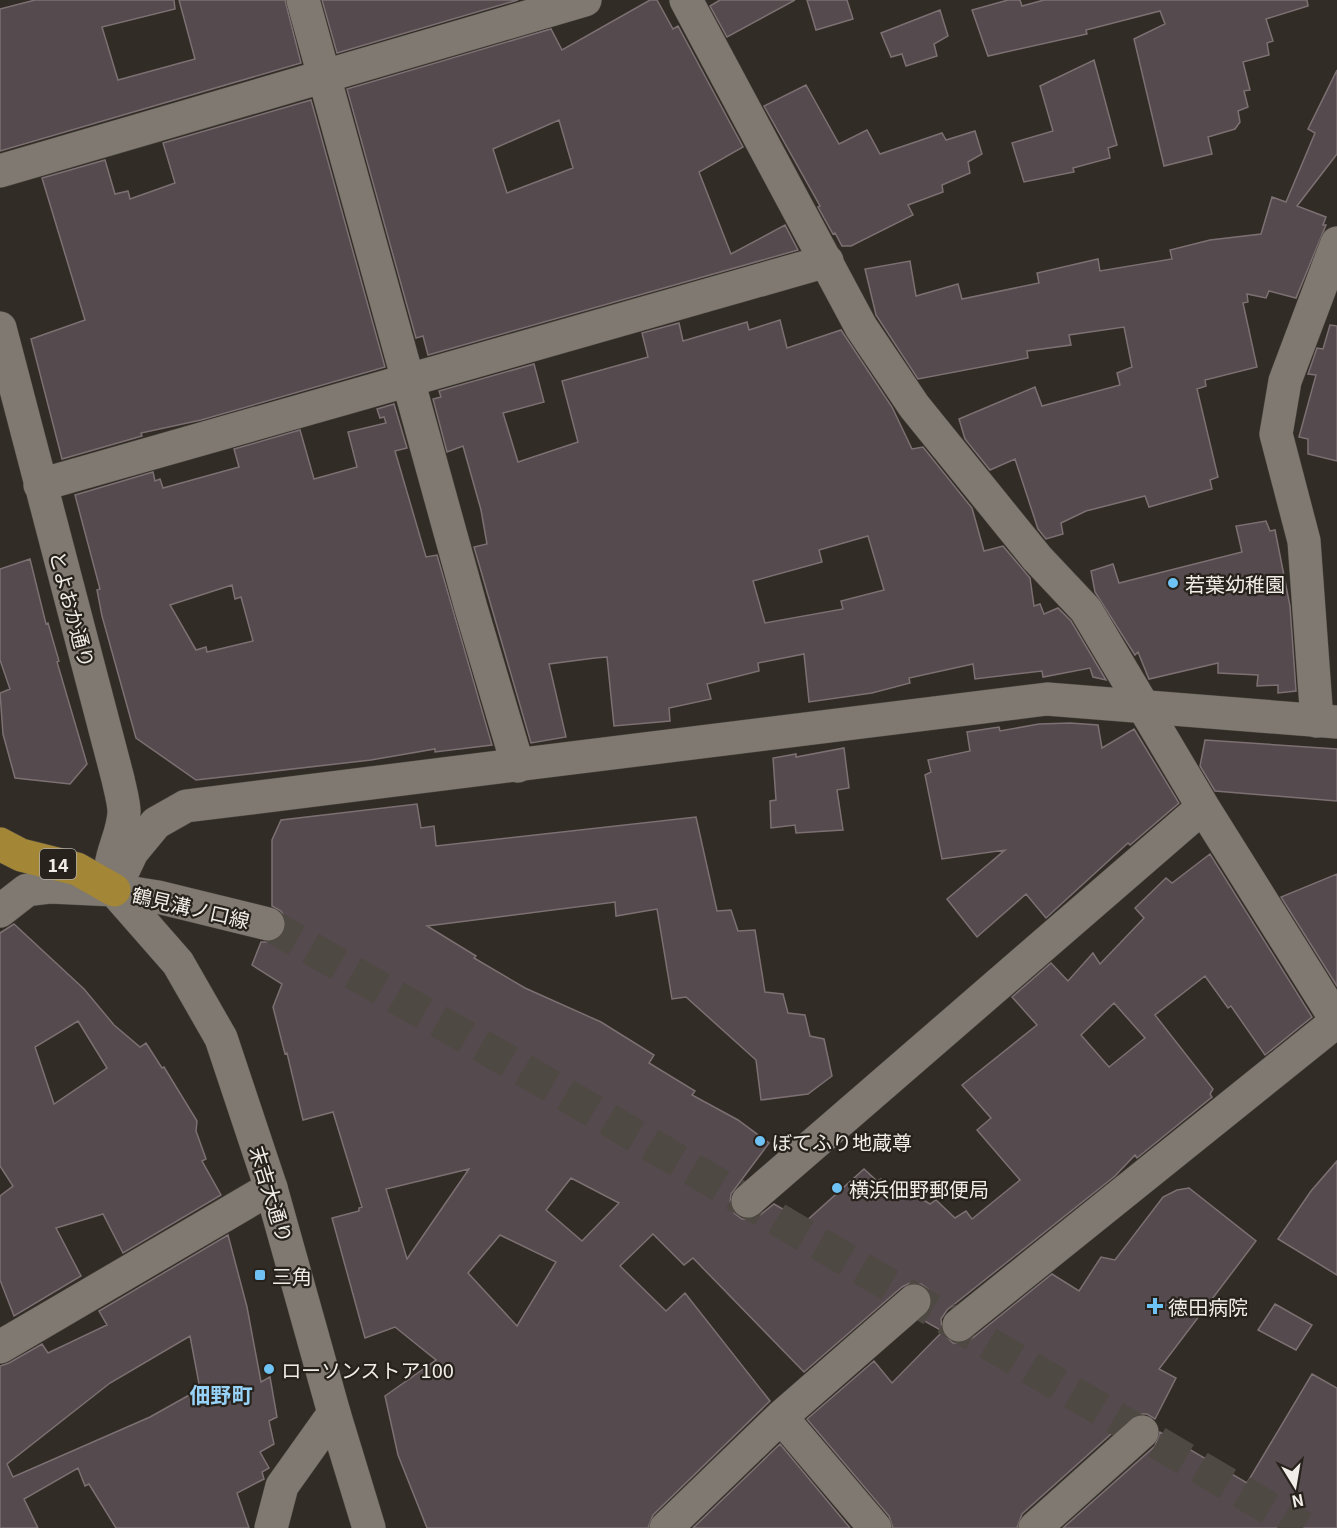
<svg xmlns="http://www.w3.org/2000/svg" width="1337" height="1528" font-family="Georgia,'Noto Sans JP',serif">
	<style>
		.building { fill: #554a4d; stroke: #7c7073; stroke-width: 1.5; fill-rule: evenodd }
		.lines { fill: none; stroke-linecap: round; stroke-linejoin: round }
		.street-tunnel { stroke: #4e4942; stroke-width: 33; stroke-dasharray: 33 16; stroke-linecap: butt }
		.street-casing { stroke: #4d4842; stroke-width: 34 }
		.secondary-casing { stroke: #4d4842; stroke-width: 34 }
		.primary-casing { stroke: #4d4842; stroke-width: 34 }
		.street { stroke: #7f7971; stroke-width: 33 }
		.secondary { stroke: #7f7971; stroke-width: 33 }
		.primary { stroke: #a38636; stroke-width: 33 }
		.poi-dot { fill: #6fc2f4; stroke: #27221b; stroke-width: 2 }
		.labels { text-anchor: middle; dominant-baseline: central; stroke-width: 4.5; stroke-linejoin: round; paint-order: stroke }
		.shield { fill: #27221b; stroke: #b4b0aa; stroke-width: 1.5 }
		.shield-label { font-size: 18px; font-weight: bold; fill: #f0ede8 }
		.poi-label { font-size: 20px; fill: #f0ede8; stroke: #27221b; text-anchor: start }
		.street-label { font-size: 20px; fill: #f0ede8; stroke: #27221b }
		.neighbourhood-label { font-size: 21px; font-weight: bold; fill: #97d2f8; stroke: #27221b }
	</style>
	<rect width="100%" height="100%" fill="#312c25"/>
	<path class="building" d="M35,0H174L175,9L102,27L118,80L195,59L179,0H285L301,63L0,151V9Z
		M322,0H518L337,53Z
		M650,0H657L673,29L678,26L743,147L699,172L731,254L785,225L798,250L428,355L423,336L416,338L347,89L551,29L562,50ZM559,120L573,168L507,193L493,149Z
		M720,0H795L727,37L710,6Z
		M807,0H847L853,19L816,30Z
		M1008,0H1020L1022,6L1044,0H1307L1308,6L1266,19L1273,41L1267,43L1269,55L1243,62L1250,90L1244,91L1248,107L1238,111L1240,122L1235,129L1208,137L1212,154L1164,166L1134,39L1165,24L1160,11L1086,30L1087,34L988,56L972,10Z
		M940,10L948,36L934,44L937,56L906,66L902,54L891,57L881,33Z
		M1094,60L1117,145L1108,148L1110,158L1073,168L1074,172L1024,182L1012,143L1053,131L1040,86Z
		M1337,70V154L1297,206L1326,217L1323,225H1326L1296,298L1269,291L1266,298L1247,294L1248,302L1243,303L1257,367L1205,380L1206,386L1197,389L1218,477L1210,480L1212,489L1149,507L1145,496L1086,511L1061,523L1063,534L1046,539L1038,529L1015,459L990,470L965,439L959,419L1035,387L1042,406L1120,385L1117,373L1132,367L1124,327L1069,335L1071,345L1027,351L1028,358L918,379L876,315L865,269L910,261L916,296L958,284L962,299L1039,283L1037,273L1098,259L1100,271L1172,259L1170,250L1210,240L1261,234L1272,197L1286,202L1315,133L1308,129Z
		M806,85L839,144L867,130L880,154L942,133L946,140L975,131L982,154L968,162L970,173L942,185L943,192L908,205L913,215L851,246H842L835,233L833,234L818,207L820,206L764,106Z
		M311,100L385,367L201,420L141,433L142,436L62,459L31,339L85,320L42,178L105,160L115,194L128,191L130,199L175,183L163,143Z
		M780,320L787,348L841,330L892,407L912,449L923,447L972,508L984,551L1003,546L1030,578L1034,606L1040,604L1044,614L1058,608L1071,621L1106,680L1093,677L1090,668L1043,677L1042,671L975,679L973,664L909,678L910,683L872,693L809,702L804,654L758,663L759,671L707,684L711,699L669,708L670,721L614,726L607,657L595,658L549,664L566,737L531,743L474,547L487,544L481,510L463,446L447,452L433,399L441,397L439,391L534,364L544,402L503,413L518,462L578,442L562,381L648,357L642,333L679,323L683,341L747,322L749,330ZM868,536L884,590L841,601L843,609L765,623L753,581L822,562L819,550Z
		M1330,325L1337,326V461L1308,454V439L1299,437L1316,375L1308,374L1317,348L1323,349Z
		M394,404L407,448L395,451L426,557L437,555L492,745L435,752V749L371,760L196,780L136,738L102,616L97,590L100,589L75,495L153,472L155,481L160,479L163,488L239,467L234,449L300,430L314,479L357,467L348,432L386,423L384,417L380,418L377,409ZM232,585L235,599L241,597L253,641L207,652L206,647L196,650L170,605Z
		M1266,521L1270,531L1275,530L1290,606L1296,691L1278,693V685L1257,686L1258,675L1218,673V663L1149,679L1138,652L1135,655L1095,592L1091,571L1113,564L1119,583L1242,552L1236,526Z
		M30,559L46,624L48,623L59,661L57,662L87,764L70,784L15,778L3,734L0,693L10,689L0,660V569Z
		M1070,723L1098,725L1102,748L1134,729L1179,803L1130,845L1128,843L1046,918L1026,894L977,937L947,899L1005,850L942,859L925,775L931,772L928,760L970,751L967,732L999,727L1000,731L1039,724Z
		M1205,740L1337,749V801L1215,791L1200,766Z
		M844,748L849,788L837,790L843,830L796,833L795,825L771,828L770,801L776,800L773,758L796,754V757Z
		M417,804L421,828L434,826L436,846L696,817L717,911L731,910L738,931L755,930L765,992L783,994L788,1013L805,1015L810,1036L824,1039L832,1076L808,1094L761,1100L756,1060L686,997L672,999L657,909L616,916L615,902L427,926L476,956L474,958L525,988L601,1022L654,1055L649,1063L695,1091L692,1095L738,1120L769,1143L731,1194L730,1204L734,1213L742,1219H752L760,1215L774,1204L805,1222L864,1169L877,1181L881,1179L893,1196L904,1188L930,1204L936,1200L955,1218L966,1211L972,1219L1020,1180L977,1130L991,1118L962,1085L1037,1025L1012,997L1051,963L1068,981L1093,953L1100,964L1144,918L1135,908L1166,878L1172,883L1210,854L1312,1017L1265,1055L1231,1006L1228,1008L1205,976L1155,1015L1213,1089L1210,1094L1212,1097L1137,1158L1135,1155L1115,1176L947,1310L941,1319L942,1331L921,1319L932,1306V1298L928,1289L921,1284L910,1283L902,1287L804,1372L693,1258L684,1265L653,1234L620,1266L666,1311L685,1293L770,1401L653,1515L648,1528H427L398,1455L385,1396L436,1360L395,1327L365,1338L332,1218L359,1211V1208L362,1207L333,1112L303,1120L287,1053L285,1054L273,1007L282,984L252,965L261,942H274L282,936L286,928V919L281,911L272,906V840L281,820ZM1114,1003L1145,1038L1109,1067L1081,1035ZM469,1169L407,1259L386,1189ZM571,1178L619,1203L582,1241L546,1210ZM500,1235L556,1262L517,1326L468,1273Z
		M1337,874V986L1281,897Z
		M14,924L84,989L114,1025L140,1047L146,1043L162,1068L164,1067L197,1121L196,1131L206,1159L202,1161L221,1195L123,1253L103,1214L56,1228L81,1276L14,1316L0,1280V1196L13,1186L0,1166V933ZM78,1021L107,1068L54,1104L35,1047Z
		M1337,1161V1275L1278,1239L1311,1191Z
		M1189,1188L1256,1241L1159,1369L1176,1378L1155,1419L1147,1414H1139L1129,1418L1022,1514L1017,1528H893L889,1516L807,1419L874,1361L892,1383L942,1332L953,1343H962L970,1340L1052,1274L1079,1291L1101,1257L1115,1260L1163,1197L1177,1190Z
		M228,1235L247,1307L261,1382L270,1377L277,1417L269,1421L274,1444L260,1452L269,1468L262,1472L264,1479L237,1493L249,1528H116L89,1484L85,1486L78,1468L24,1499L38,1528H0V1366L9,1363L42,1344L48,1353L107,1325L99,1311ZM190,1336L200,1389L150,1417L13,1477L7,1464L110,1383Z
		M1275,1304L1312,1325L1296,1350L1258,1330Z
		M1312,1374L1337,1388V1528H1063L1155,1446L1160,1432L1247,1483Z
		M780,1444L850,1528H693Z"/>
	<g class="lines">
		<path class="street-tunnel" d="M268,924L510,1062L1303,1528"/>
		<g class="street-casing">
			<path id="street" d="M303,0L471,608L518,766
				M686,0L861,327L914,406L1037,558L1086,610L1203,807L1337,1021
				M0,171L585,0
				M0,328L118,779C120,789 124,802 124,812C123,841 103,860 114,890L51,887L27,890L0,911
				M40,485L827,261
				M1317,721L1304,541L1276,434L1285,381L1337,243
				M748,1201L1203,807
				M959,1325L1337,1021
				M0,1347L271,1188
				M781,1417L875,1528
				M271,1528L282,1486L334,1413
				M666,1528L781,1417L914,1301
				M1035,1528L1142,1432"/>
		</g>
		<g class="secondary-casing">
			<path id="secondary" d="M114,890L132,852L156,823L186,806L1047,699L1337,722
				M114,890L178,963L221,1038L271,1188L334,1413L369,1528
				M114,890L158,897L268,924"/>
		</g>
		<g class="primary-casing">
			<path id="primary" d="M0,844L21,855L77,869L114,890"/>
		</g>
		<use href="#street" class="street"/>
		<use href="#secondary" class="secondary"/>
		<use href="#primary" class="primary"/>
	</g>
	<g class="poi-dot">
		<circle cx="1173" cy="583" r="6"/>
		<circle cx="760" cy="1141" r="6"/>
		<circle cx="837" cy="1188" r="6"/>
		<rect x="254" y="1269" width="12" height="12" rx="3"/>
		<path d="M1152 1297h6v6h6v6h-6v6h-6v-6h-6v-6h6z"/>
		<circle cx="269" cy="1369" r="6"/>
	</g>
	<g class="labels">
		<rect class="shield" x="40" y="849" width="36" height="30" rx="4.5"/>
		<g class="shield-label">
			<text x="58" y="864">14</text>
		</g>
		<g class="poi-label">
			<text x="1185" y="583">若葉幼稚園</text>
			<text x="772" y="1141">ぼてふり地蔵尊</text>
			<text x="849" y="1188">横浜佃野郵便局</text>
			<text x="272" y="1275">三角</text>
			<text x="1168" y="1306">徳田病院</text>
			<text x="281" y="1369">ローソンストア100</text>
		</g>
		<g class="street-label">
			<text transform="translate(73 609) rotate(75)">とよおか通り</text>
			<text transform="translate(191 907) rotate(13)">鶴見溝ノ口線</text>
			<text transform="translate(272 1194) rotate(73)">末吉大通り</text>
		</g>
		<g class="neighbourhood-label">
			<text x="221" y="1394">佃野町</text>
		</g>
	</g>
	<g transform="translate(1295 1486) rotate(169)" stroke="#27221b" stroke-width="4.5" paint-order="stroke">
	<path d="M0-4.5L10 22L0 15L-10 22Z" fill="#f0ede8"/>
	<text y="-9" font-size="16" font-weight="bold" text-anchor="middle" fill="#f0ede8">N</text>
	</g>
</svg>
